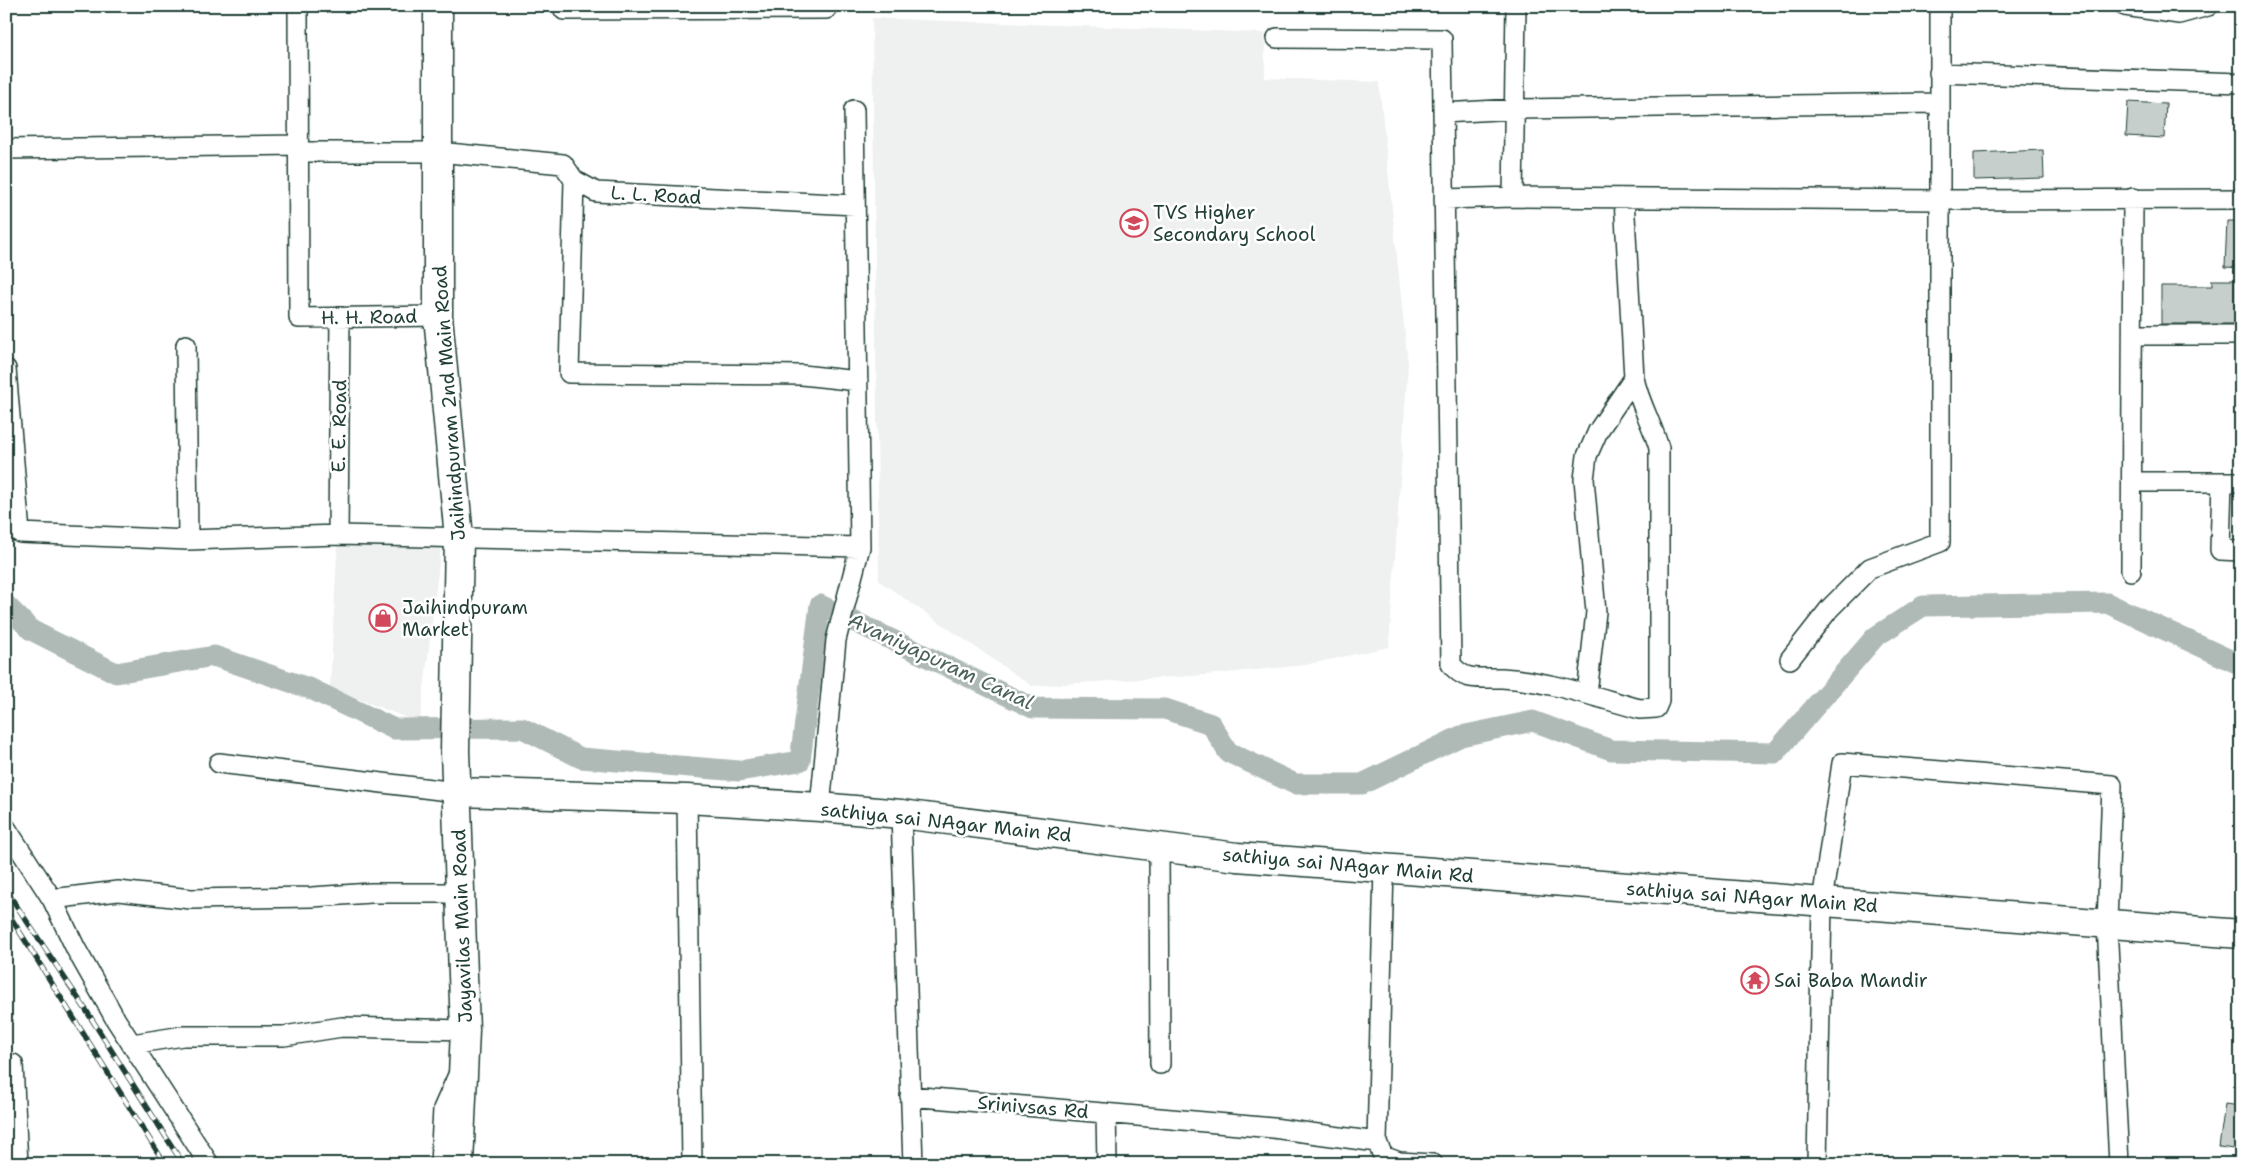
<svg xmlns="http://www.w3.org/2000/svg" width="2247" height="1170" font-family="'Shantell Sans',sans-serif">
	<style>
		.built { fill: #eef1f0 }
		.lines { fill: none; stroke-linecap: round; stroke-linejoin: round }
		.canal { stroke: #afbab7; stroke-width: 21 }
		.building { fill: #c7cfcc; stroke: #1f3d34 }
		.street-casing { stroke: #1f3d34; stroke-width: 22 }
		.secondary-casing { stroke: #1f3d34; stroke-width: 31 }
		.street { stroke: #fff; stroke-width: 19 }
		.secondary { stroke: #fff; stroke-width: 28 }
		.rail-casing { stroke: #1f3d34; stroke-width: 5.5 }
		.rail { stroke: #fff; stroke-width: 4; stroke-dasharray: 11; stroke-linecap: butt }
		.labels { text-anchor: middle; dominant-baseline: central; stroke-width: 5; stroke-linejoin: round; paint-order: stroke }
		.street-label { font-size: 19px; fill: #1f3d34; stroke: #fff }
		.poi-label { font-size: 19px; fill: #1f3d34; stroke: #fff; text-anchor: start }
		.water-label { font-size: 20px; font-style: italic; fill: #4a625b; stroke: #fff }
	</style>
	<rect width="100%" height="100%" fill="#fff"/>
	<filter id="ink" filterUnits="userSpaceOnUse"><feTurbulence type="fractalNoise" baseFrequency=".02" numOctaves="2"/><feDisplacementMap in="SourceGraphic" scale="10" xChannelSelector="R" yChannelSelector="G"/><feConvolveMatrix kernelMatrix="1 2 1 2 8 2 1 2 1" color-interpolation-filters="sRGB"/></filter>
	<g filter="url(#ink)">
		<path class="built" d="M872,18L1265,33V78L1379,82L1408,364L1389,647L1305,665L1206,675L1032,686L879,581Z
			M338,535L441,547L420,723L330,688Z"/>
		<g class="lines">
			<path class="canal" d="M6,605L31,630L116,673L214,656L311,689L394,729L522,728L581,758L739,771L800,761L820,605L1033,708L1165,709L1211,724L1228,752L1295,784H1362L1461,736L1533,721L1611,750L1775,753L1875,637L1923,606L2107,603L2241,665"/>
		</g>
		<path class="building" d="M2128,102L2166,104L2164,138L2126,136Z
			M2043,150L2044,178L1974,180V153Z
			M2227,221H2241V268L2225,267Z
			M2212,280H2235V324H2161V286H2212Z
			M2225,1104L2241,1106V1150L2219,1147Z"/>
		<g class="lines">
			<g class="street-casing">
				<path id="street" d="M298,6L299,318L438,316
					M564,6V10L826,9L827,6
					M2125,6L2179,14L2208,6
					M1277,38L1442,39L1451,664C1465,683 1481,677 1502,678C1550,681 1595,697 1640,709L1656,708L1659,701V448C1652,423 1639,403 1634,378L1624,198
					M1939,73L2241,83
					M1443,113L1515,109L1939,103
					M6,149L298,145
					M298,152H438L563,164L574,180L596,192L855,205
					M574,180L569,373L802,375L858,381
					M1513,197L1516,6
					M1444,199L1513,197L1940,200L2241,199
					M2133,335H2241
					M186,345L188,540
					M6,369L20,533L188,540L338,535L860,547
					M2132,482H2241
					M2222,482L2220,550L2241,551
					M338,535L340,317
					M2131,571L2133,198
					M1790,659L1830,608L1870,568L1940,542V6
					M1587,694L1596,612L1584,479L1587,456L1598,431L1634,378
					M219,763L456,792
					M687,799L692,1164
					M820,807L836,640L860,547L854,110
					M901,814L913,1164
					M6,828L52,899L76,949L116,1020L209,1164
					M1159,847L1160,1064
					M1384,868L1377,1142L1383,1156L1399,1162L1433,1164
					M52,899L118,891L191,899L312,897L371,893H462
					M132,1044L183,1036H284L342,1027L465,1030
					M6,1065L13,1064L18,1164
					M910,1096L1273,1128L1377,1142
					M1106,1113L1107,1164
					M440,1164L443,1109L458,1075
					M1817,1164L1822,902L1842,763L2112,785L2107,924L2119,1164"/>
			</g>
			<g class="secondary-casing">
				<path id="secondary" d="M438,6V316L459,538L455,751L465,1030L459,1164
					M456,792L687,799L820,807L901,814L1237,857L2241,934"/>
			</g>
			<use href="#street" class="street"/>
			<use href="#secondary" class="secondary"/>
			<g class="rail-casing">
				<path id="rail" d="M6,890L86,1010L183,1164
					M6,910L165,1164"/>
			</g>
			<use href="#rail" class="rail"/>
		</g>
	</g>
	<defs>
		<g id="school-ring" transform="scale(1.4375)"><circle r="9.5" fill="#fff" stroke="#d1495b" stroke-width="1.5"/><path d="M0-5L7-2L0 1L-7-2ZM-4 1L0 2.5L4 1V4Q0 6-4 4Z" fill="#d1495b"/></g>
		<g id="shop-ring" transform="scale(1.4375)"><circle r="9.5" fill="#fff" stroke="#d1495b" stroke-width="1.5"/><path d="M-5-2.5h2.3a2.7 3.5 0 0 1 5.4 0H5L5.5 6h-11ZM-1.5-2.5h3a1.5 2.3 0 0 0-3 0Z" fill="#d1495b"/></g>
		<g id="temple-ring" transform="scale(1.4375)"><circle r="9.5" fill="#fff" stroke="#d1495b" stroke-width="1.5"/><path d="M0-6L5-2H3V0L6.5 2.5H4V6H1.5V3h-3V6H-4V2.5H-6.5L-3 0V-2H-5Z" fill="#d1495b"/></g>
	</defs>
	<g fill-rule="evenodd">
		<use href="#school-ring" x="1134" y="223"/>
		<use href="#shop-ring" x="383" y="618"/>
		<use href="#temple-ring" x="1755" y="980"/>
	</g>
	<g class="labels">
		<g class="street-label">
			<text transform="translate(656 195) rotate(3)">L. L. Road</text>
			<text transform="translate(369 317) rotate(-1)">H. H. Road</text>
			<text transform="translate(449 403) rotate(-94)">Jaihindpuram 2nd Main Road</text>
			<text transform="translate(339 426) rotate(-89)">E. E. Road</text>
			<text transform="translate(946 822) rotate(6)">sathiya sai NAgar Main Rd</text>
			<text transform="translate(1348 865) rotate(5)">sathiya sai NAgar Main Rd</text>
			<text transform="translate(1752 897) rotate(4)">sathiya sai NAgar Main Rd</text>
			<text transform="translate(462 926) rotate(-92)">Jayavilas Main Road</text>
			<text transform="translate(1033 1107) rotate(5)">Srinivsas Rd</text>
		</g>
		<g class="poi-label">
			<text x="1153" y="212">TVS Higher<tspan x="1153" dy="22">Secondary School</tspan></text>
			<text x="402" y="607">Jaihindpuram<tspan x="402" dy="22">Market</tspan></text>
			<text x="1774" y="980">Sai Baba Mandir</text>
		</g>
		<g class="water-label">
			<text transform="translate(941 661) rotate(25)">Avaniyapuram Canal</text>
		</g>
	</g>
	<rect width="2247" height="1170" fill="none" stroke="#fff" stroke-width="25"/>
	<rect x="12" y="12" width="2222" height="1145" fill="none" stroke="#1f3d34" stroke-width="2" filter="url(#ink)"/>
</svg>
